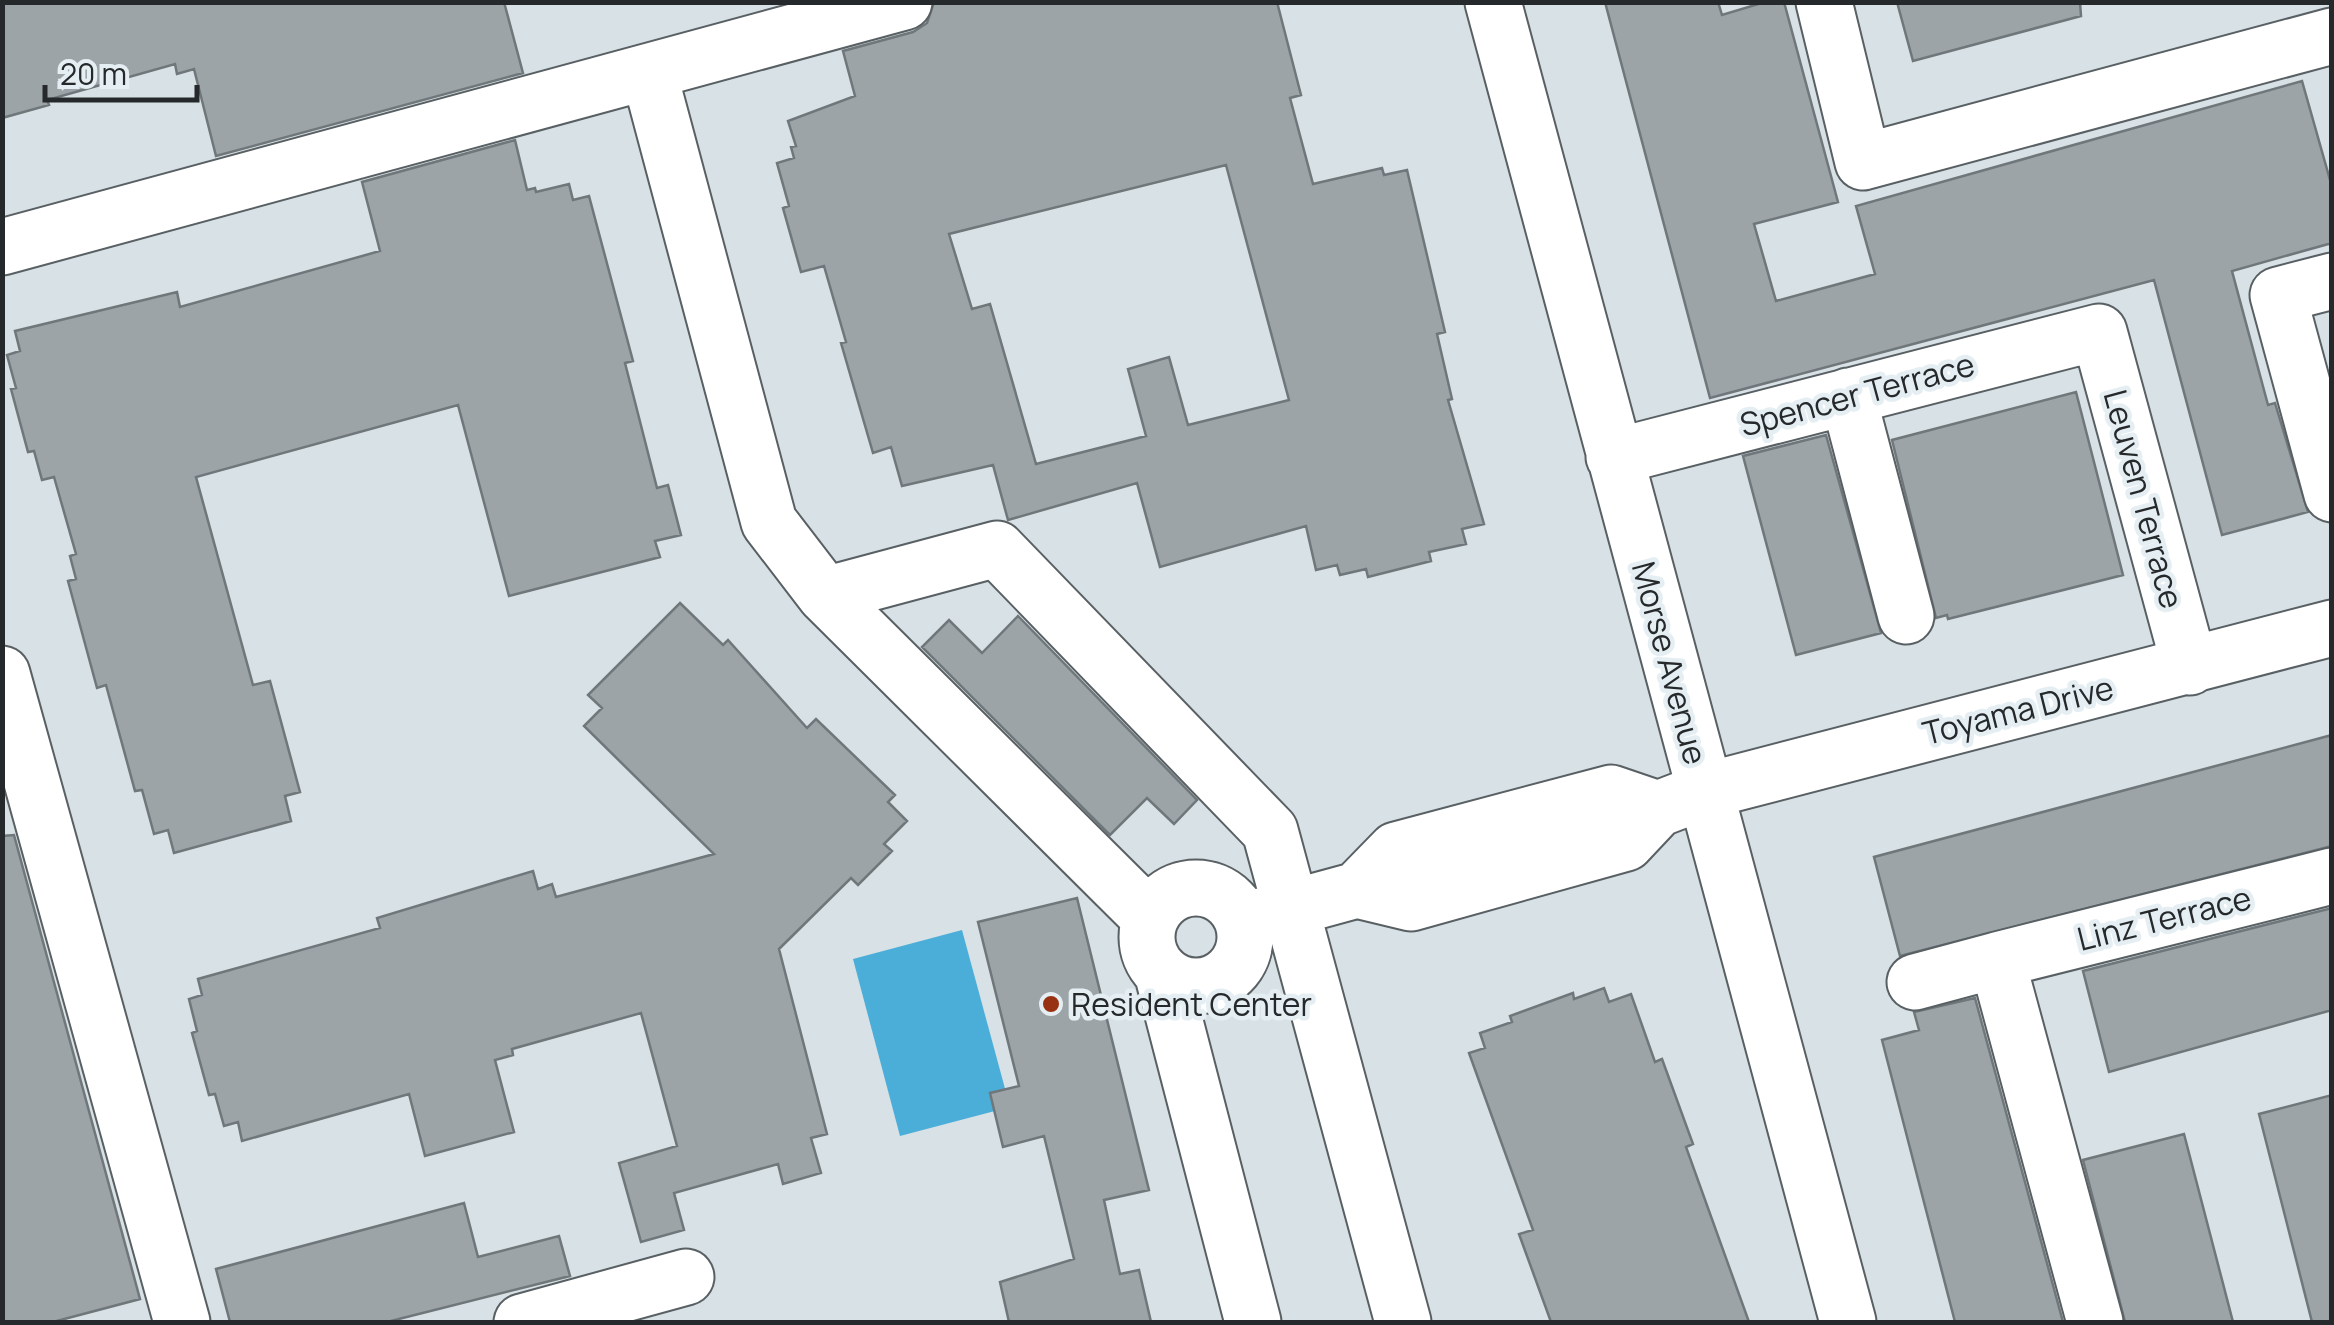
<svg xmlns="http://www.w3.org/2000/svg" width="2334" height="1325" font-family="Manrope,sans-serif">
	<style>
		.water { fill: #4baed9 }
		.building { fill: #9ca4a8; stroke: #70777b; stroke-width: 2.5; fill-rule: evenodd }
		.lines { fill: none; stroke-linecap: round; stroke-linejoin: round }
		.minor-casing { stroke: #596064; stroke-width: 59 }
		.minor { stroke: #fff; stroke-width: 55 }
		.poi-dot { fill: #983112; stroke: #e5eef2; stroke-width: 4 }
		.labels { text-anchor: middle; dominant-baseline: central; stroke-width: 9; stroke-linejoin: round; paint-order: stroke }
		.street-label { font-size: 32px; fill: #26292b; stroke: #e5eef2 }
		.poi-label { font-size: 32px; fill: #26292b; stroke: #e5eef2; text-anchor: start }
	</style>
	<rect width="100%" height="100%" fill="#d8e1e5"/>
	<path class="water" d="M962,930L1010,1107L900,1136L853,959Z"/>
	<path class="building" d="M2,2H504L523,73L216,156L194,69L177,74L175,64L47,100L49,105L2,118Z
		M934,2H1277L1301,95L1290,98L1313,184L1382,168L1384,175L1407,170L1445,332L1437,334L1452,399L1448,400L1484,524L1462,529L1466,544L1429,552L1431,561L1368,577L1366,569L1340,575L1337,565L1316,570L1306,526L1160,567L1137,483L1008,520L993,465L902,486L891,447L873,453L841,343L846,342L824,266L801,272L783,208L789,206L777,163L794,158L791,147L796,146L788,121L855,96L843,51L913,32L927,23ZM1226,165L1289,400L1188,425L1169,357L1128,369L1146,436L1036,464L990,304L972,309L949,234Z
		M1605,2H1718L1722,15L1765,2H1784L1838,202L1754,224L1776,301L1875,274L1856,206L2302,81L2332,187V243L2232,271L2268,405L2275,403L2308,512L2222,535L2154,280L1710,398Z
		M1897,2H2080L2081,16L1913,61Z
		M515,140L527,190L535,188L536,192L569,184L573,200L589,196L633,361L625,363L657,488L668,485L681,535L655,541L660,557L509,596L458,405L196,477L253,685L270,681L300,792L285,796L291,821L174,853L168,830L154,834L142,790L135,791L106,685L97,688L68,581L76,579L70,556L76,554L54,477L42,480L34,451L28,452L11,389L16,388L7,355L20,351L15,331L177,292L180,307L380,251L362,182Z
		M2076,392L2123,575L1948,619L1947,615L1936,618L1892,440Z
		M1826,435L1881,633L1796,655L1743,456Z
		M680,603L723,645L728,640L807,728L816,719L895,795L888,802L907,821L884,844L892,851L858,885L851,878L779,949L827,1134L811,1138L821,1173L783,1184L778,1164L674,1193L684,1230L641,1242L619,1163L677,1146L641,1013L512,1049L513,1055L495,1060L514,1132L425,1156L409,1094L242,1141L238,1122L224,1126L215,1094L209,1095L192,1033L197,1031L189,999L202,995L198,979L380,928L377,918L533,871L538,889L552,884L556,897L714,854L584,726L602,708L588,695Z
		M1018,616L1197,800L1174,824L1147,798L1110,835L922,647L949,620L982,653Z
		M2332,735V846L1900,956L1874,857Z
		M14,835L140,1299L53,1322H2V836Z
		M1077,898L1149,1190L1104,1200L1120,1274L1139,1270L1151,1322H1009L1000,1282L1074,1259L1044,1136L1003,1147L990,1093L1019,1086L978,922Z
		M2332,908V1010L2109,1072L2083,971Z
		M1604,988L1609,1002L1631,994L1655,1062L1662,1059L1693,1144L1686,1147L1749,1322H1551L1519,1234L1533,1230L1469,1053L1485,1048L1480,1033L1512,1022L1510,1016L1573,993L1574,999Z
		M1975,998L2063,1322H1955L1882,1040L1919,1030L1914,1012Z
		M2332,1095V1322H2312L2259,1114Z
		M2184,1134L2233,1322H2125L2083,1160Z
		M464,1203L478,1257L559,1236L570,1276L387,1322H230L216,1269Z"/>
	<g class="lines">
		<g class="minor-casing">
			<path id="minor" d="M1493,2L1848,1322
				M1824,2L1863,162L2332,36
				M649,73L769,522L825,595L997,549L1270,831L1403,1322
				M2,247L904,2
				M2332,281L2278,295L2332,494
				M1848,396L1906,616
				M1614,457L2099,332L2190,667
				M825,595L1150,918
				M2,674L182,1322
				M1147 937a49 49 0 1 1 98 0a49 49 0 1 1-98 0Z
				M1357,890L1411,903L1626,843L1658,809L1705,791L2332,628
				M1243,921L1357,890L1396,850L1611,793L1658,809
				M1997,960L2332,876
				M1162,972L1253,1322
				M1915,982L1997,960L2095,1322
				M522,1322L686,1277"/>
		</g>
		<use href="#minor" class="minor"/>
	</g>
	<circle class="poi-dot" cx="1051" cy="1004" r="10"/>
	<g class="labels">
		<g class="street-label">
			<text transform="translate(1857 394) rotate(-15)">Spencer Terrace</text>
			<text transform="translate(2144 499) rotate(75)">Leuven Terrace</text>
			<text transform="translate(1670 663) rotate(75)">Morse Avenue</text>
			<text transform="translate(2018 710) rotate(-14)">Toyama Drive</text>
			<text transform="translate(2164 918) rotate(-14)">Linz Terrace</text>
		</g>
		<g class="poi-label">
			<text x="1071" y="1004">Resident Center</text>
		</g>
	</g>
	<rect width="2334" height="1325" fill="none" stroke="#26292b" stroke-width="10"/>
	<path d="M45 85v15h152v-15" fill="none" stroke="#26292b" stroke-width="5"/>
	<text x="60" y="85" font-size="30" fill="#26292b" stroke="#e5eef2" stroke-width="8" paint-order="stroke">20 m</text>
</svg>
